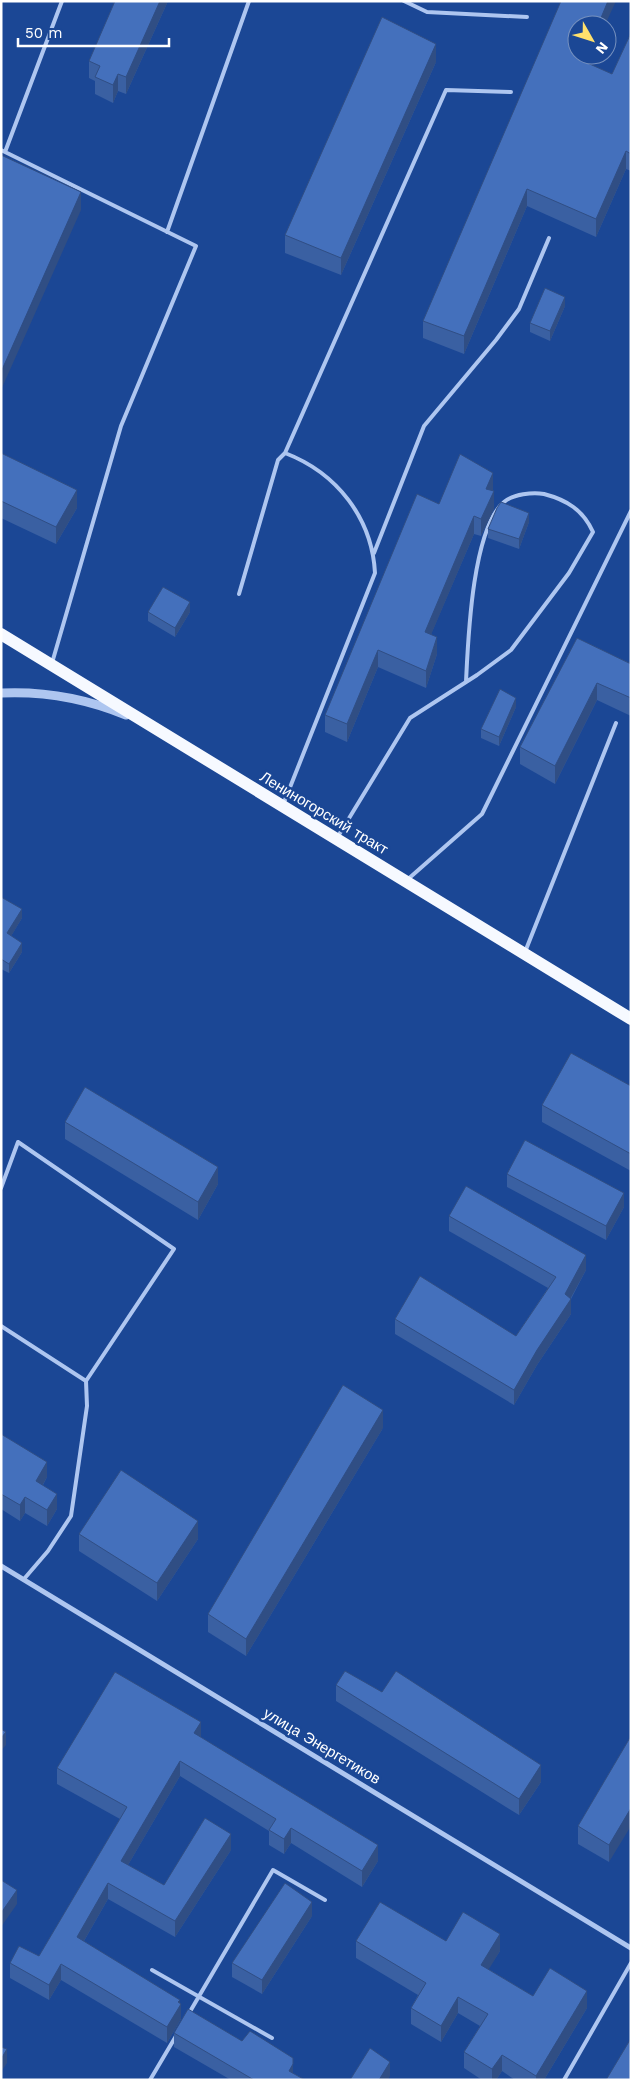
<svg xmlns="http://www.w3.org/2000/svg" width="632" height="2081" font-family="'Work Sans',sans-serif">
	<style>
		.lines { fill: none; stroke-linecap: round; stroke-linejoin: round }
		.service { stroke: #aec6f0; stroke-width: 4 }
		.minor { stroke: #aec6f0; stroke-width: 5 }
		.tertiary { stroke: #aec6f0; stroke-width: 9 }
		.primary { stroke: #f6f9ff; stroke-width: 12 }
		.wall { fill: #3a60a2 }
		.shaded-wall { fill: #304e84 }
		.building { fill: #4470bc; stroke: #304e84 }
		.labels { text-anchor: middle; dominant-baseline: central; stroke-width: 5; stroke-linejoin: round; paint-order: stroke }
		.street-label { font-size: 15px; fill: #fff; stroke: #1b4795 }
	</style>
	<rect width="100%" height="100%" fill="#1b4795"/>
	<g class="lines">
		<path class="service" d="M404,1L427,12L527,17
			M1,150L196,246L121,426L52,663
			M5,152L62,1
			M167,232L249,1
			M285,453L446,90L511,92
			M374,553L424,426L496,340L519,309L549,238
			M239,594L278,460L285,453C337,473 372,518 375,573L283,805
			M337,838L410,718L477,675L511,650L569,573L593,532C583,510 567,500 544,494C533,492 513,494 504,502C472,529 468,641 466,682
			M407,880L482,814L631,511
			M525,952L616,723
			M1,1188L18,1142L174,1249L86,1381L87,1406L71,1516L48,1551L24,1579
			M1,1326L86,1381
			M152,1970L272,2038
			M188,2015L273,1870L325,1900
			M150,2080L176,2036
			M564,2080L631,1963"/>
		<path class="minor" d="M1,1566L631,1948"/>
		<path class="tertiary" d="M1,693C43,691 87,699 126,715"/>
		<path class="primary" d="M1,634L631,1019"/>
	</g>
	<path class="wall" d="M168,1L126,94L118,91L113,103L95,94V81L89,78V61Z
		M631,33V171L626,169L596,237L527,206L464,354L423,338V321L593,55L589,64L612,74Z
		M436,62L341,275L285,253V235Z
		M565,306L550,341L530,332V323Z
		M1,453L77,508L56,544L1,518Z
		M493,491L494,509L481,536L474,534L431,634L437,654L426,688L378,667L347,742L325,732V715L439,504Z
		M529,522L519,549L488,538V529Z
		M148,612H190L175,637L148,621Z
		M577,638L631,664V716L597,700L555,784L520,764V747Z
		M516,707L499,746L481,738V729Z
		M1,897L22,918L11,936L22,952L9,973L1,969Z
		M631,1086V1171L542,1122V1105Z
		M65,1122L218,1184L198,1220L65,1139Z
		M507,1174L624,1207L606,1240L507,1187Z
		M449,1216L586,1270L571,1299V1314L537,1365L514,1405L395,1334V1319L516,1336L548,1288L449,1231Z
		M383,1428L246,1656L208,1632V1614Z
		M1,1434L47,1477L43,1485L57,1509L47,1526L25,1513L20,1521L1,1509Z
		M79,1534L198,1539L157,1601L79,1551Z
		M336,1685L382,1692L541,1782L519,1815L336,1701Z
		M631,1736L609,1862L578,1844V1826Z
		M201,1737L378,1861L362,1887L291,1843L284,1854L269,1845V1831L180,1776L128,1865L164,1885L231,1850L175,1937L108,1899L84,1941L180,2003L181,2019L167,2043L61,1980L49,2000L10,1978V1963L39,1956L120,1819L57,1784V1768Z
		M312,1916L262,1994L232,1977V1963Z
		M356,1941H446L500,1951L488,1969L533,1996L587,2008L544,2080H515L502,2071L496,2080H482L464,2068V2052L480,2026L458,2013L441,2042L411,2024V2008L418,1995L356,1958Z
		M174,2033L293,2073L305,2080H231L174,2047Z"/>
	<path class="shaded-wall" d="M160,1H168L126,94V77Z
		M608,1H616L605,25H598Z
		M436,44V62L341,275V258Z
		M585,55H593L583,78V61Z
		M118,74V91L113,103V85Z
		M626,151V169L596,237V219Z
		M527,189V206L464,354V336Z
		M81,192V210L1,390V372Z
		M565,297V306L550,341V331Z
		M493,473V491L486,489Z
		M77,490V508L56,544V527Z
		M494,491V509L481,536V519Z
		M529,513V522L519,549V539Z
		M474,516V534L425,649V632Z
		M190,602V612L175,637V628Z
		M437,637V654L426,688V671Z
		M378,650V667L347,742V724Z
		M597,683V700L555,784V766Z
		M516,698V707L499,746V737Z
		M22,909V918L7,943V933Z
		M22,943V952L9,973V964Z
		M218,1167V1184L198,1220V1202Z
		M624,1193V1207L606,1240V1226Z
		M586,1255V1270L568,1303L571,1299V1314L537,1365L514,1405V1390Z
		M383,1410V1428L246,1656V1639Z
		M47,1462V1477L36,1497V1481Z
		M57,1494V1509L47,1526V1510Z
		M25,1497V1513L20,1521V1505Z
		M198,1521V1539L157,1601V1583Z
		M201,1722V1738L194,1733Z
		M6,1732V1745L1,1751V1738Z
		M180,1761V1776L121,1877V1861Z
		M541,1765V1782L519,1815V1799Z
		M631,1808V1826L609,1862V1845Z
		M291,1828V1843L284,1854V1839Z
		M231,1834V1850L175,1937V1921Z
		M378,1845V1861L362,1887V1871Z
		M108,1883V1899L77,1953V1937Z
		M17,1890V1904L1,1927V1913Z
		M312,1902V1916L262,1994V1980Z
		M500,1934V1951L481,1982V1965Z
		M61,1964V1980L49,2000V1985Z
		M587,1991V2008L544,2080H536V2076Z
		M458,1997V2013L441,2042V2026Z
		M180,2000V2006L181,2004V2019L167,2043V2027Z
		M7,2049V2063L1,2072V2059Z
		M502,2055V2071L496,2080H492V2069Z
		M390,2062V2076L388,2080H379Z
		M293,2064V2078L289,2071Z"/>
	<path class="building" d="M115,1H160L126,77L118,74L113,85L95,77L100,66L89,61Z
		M561,1H608L598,25H577V55H585L583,61L612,74L631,33V154L626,151L596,219L527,189L464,336L423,321Z
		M382,17L436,44L341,258L285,235Z
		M1,155L81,192L1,372Z
		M545,288L565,297L550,331L530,323Z
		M1,453L77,490L56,527L1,501Z
		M460,454L493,473L486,489L494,491L481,519L474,516L425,632L437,637L426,671L378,650L347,724L325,715L417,494L439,504Z
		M501,502L529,513L519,539L488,529L497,508Z
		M163,587L190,602L175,628L148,612Z
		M577,638L631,664V698L597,683L555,766L520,747Z
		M500,689L516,698L499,737L481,729Z
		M1,897L22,909L7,933L22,943L9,964L1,959Z
		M571,1053L631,1086V1154L542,1105Z
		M85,1087L218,1167L198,1202L65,1122Z
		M525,1140L624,1193L606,1226L507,1174Z
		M466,1186L586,1255L565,1294L571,1299L537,1350L514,1390L395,1319L420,1276L516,1336L556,1277L449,1216Z
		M343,1385L383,1410L246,1639L208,1614Z
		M1,1434L47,1462L36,1481L57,1494L47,1510L25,1497L20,1505L1,1494Z
		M121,1470L198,1521L157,1583L79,1534Z
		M345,1671L382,1692L396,1671L541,1765L519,1799L336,1685Z
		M115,1672L201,1722L194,1733L378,1845L362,1871L291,1828L284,1839L269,1830L276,1819L180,1761L121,1861L164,1885L205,1818L231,1834L175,1921L108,1883L77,1937L180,2000L178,2002L181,2004L167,2027L61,1964L49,1985L10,1963L19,1946L39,1956L127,1807L57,1768Z
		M1,1729L6,1732L1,1738Z
		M631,1736V1808L609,1845L578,1826Z
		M1,1880L17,1890L1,1913Z
		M285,1883L312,1902L262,1980L232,1963Z
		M380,1902L446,1941L463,1912L500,1934L481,1965L533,1996L550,1968L587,1991L536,2076L502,2055L492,2069L464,2052L488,2014L458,1997L441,2026L411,2008L426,1983L356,1941Z
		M188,2009L242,2041L250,2031L293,2058V2064L289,2071L305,2080H254L174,2033Z
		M630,2040L631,2080H606Z
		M1,2047L7,2049L1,2059Z
		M370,2048L390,2062L379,2080H350Z"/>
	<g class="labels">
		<g class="street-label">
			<text transform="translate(324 813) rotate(31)">Лениногорский тракт</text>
			<text transform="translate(322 1746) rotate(31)">улица Энергетиков</text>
		</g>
	</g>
	<rect width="632" height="2081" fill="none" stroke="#ffffff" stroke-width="5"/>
	<g transform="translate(592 40) rotate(129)"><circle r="24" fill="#1b4795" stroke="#7691bf"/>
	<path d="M0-4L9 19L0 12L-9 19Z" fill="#ffe06c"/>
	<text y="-8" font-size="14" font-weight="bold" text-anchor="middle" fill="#ffffff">N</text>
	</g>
	<path d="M18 38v8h151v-8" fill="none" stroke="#ffffff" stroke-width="2.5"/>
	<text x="25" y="38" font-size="15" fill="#ffffff" stroke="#1b4795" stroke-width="4" paint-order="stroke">50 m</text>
</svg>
